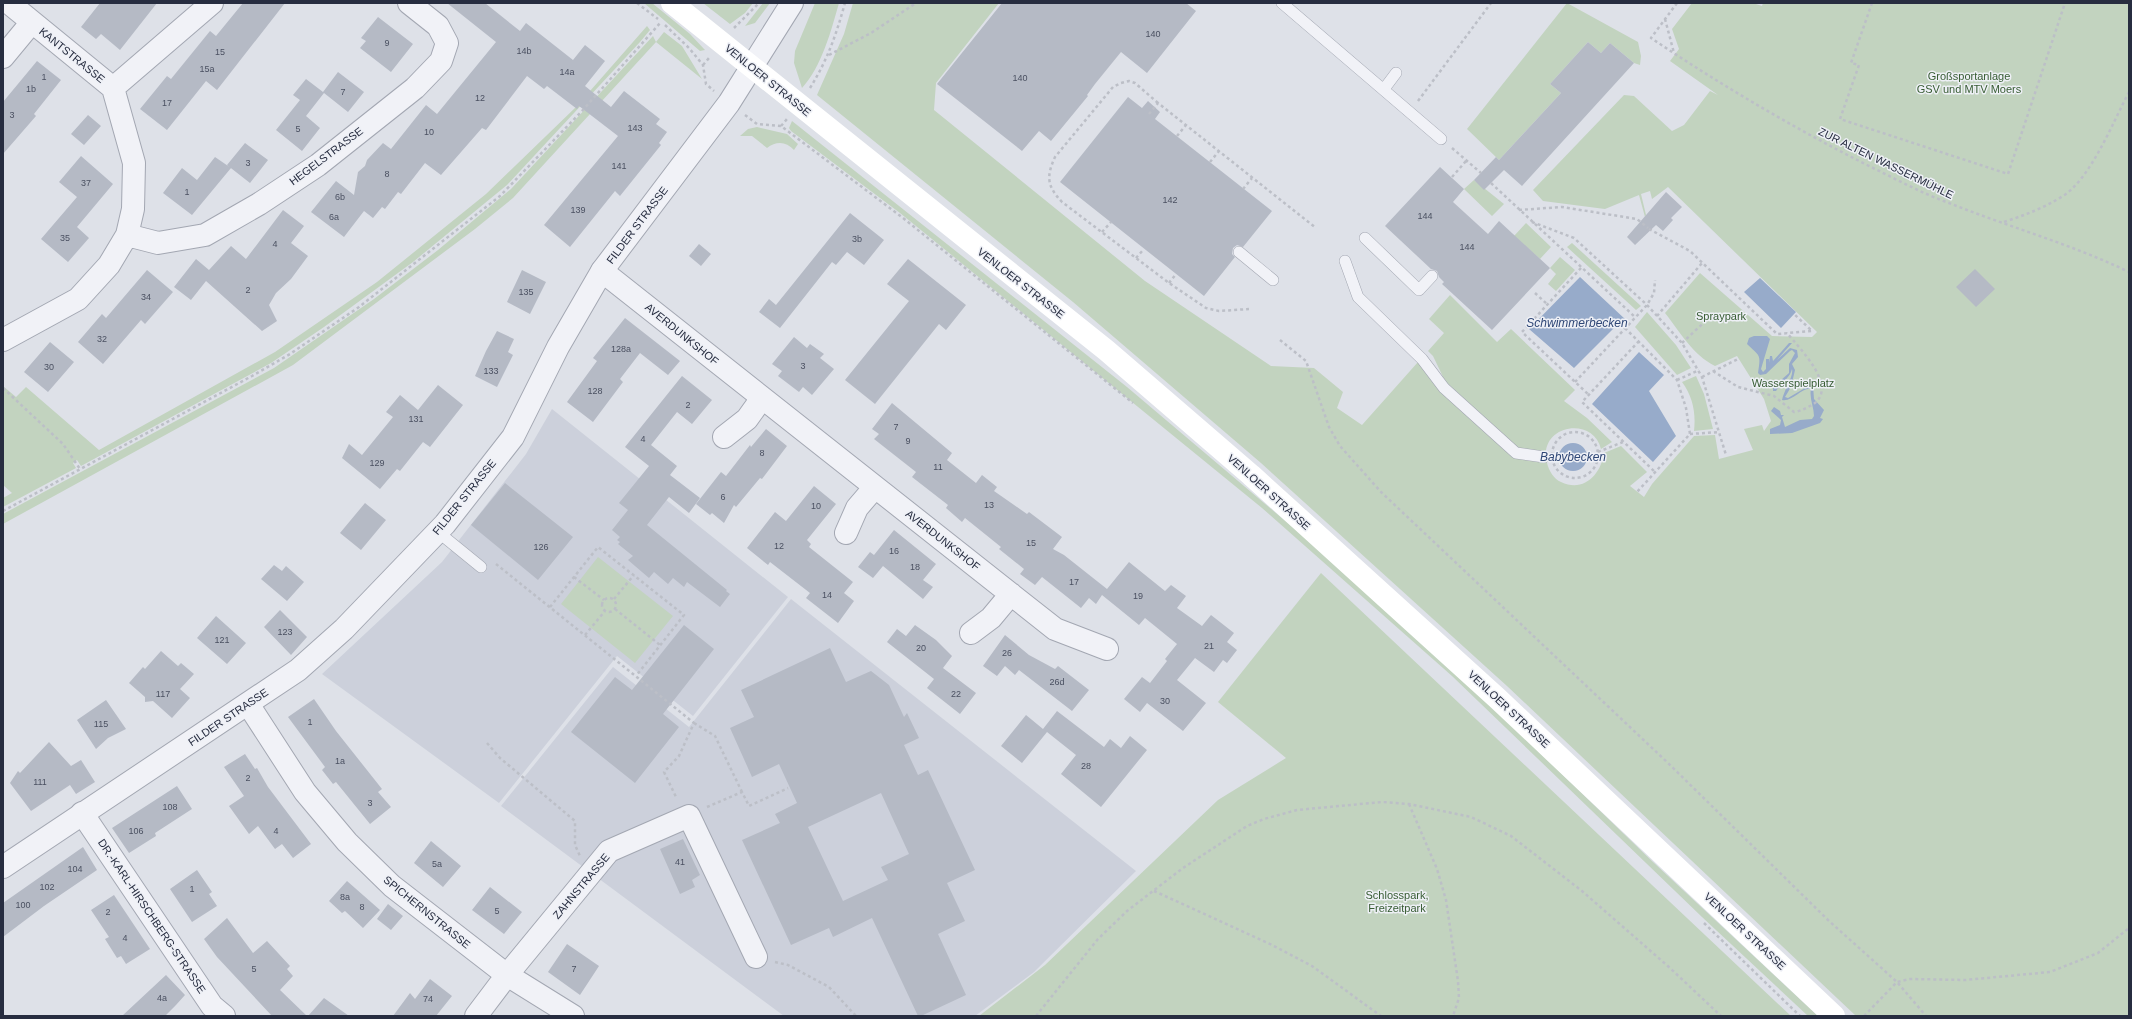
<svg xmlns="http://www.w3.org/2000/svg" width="2132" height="1019" font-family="Helvetica,sans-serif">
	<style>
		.built { fill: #ccd0db }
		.green { fill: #c2d3bf }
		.water { fill: #97abca }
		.building { fill: #b5bac5; fill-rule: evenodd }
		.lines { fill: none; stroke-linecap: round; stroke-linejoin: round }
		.service-casing { stroke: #a3a7b2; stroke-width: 12 }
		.minor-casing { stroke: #a3a7b2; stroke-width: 24 }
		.tertiary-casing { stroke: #a3a7b2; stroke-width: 24 }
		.path { stroke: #bcbfc7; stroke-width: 2.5; stroke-dasharray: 3 3; stroke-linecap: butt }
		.service { stroke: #f1f2f7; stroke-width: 11 }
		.minor { stroke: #f1f2f7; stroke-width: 22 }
		.tertiary { stroke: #f1f2f7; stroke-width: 22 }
		.secondary { stroke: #fff; stroke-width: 22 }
		.labels { text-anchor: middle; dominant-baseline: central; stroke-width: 3; stroke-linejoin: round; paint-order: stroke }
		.number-label { font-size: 9px; fill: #4a5061 }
		.street-label { font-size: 11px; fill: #272d40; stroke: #eef0f6 }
		.park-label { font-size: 11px; fill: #375c33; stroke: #eef0f6 }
		.water-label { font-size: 12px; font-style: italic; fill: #2f4776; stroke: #eef0f6 }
	</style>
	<rect width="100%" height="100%" fill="#dee1e8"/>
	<path class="built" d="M552,409L788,597L693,716L617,656L499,803L322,674L442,562L526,454Z
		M791,599L1136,871L1034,972L975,1016H784L501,806L613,667L689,727Z"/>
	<path class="green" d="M644,3H652L690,34L705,50L700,51Z
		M703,3H753L745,13L730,24Z
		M763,3H770L755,23L745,26Z
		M815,3H839C831,31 822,66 802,88L794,63L795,51Z
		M853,3H999L936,83L934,110L1145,281L1271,366L1314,368L1343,392L1337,408L1362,425L1418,362L1498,430L1445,381L1433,356L1428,351L1444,333L1429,319L1450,295L1497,342L1511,329L1575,390L1564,401L1587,418L1612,442L1601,449C1593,415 1537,425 1547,463C1549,471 1554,479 1561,482C1584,493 1601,474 1604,453L1621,446L1647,472L1630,486L1644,497L1652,484L1694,436L1715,435L1719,459L1753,450L1744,429L1762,425L1764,431L1771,421L1764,399L1737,356L1715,366C1693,355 1680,332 1665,313L1700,273L1772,336L1812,337L1817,332L1668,187L1652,199L1650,191L1641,194L1646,215L1645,217L1639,195L1605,209L1543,201L1533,190L1624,95L1634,96L1672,131L1684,125L1710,91L1718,95L1670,61L1679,49L1672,29L1692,3H1753L1762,6L1763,3H2129V1016H1856L1507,686L1261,463L1073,302L817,95L844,34Z
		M1567,3L1638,42L1641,56L1640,65L1634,63L1610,43L1601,53L1588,42L1550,84L1561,93L1499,160L1467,129Z
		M647,26L650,30L640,42L507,185L413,262L324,327L271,363L81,466L77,460L73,463L76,468L3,507V498L12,493L3,485V386L16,397L26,387L99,450L275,352L377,282L486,194L576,107Z
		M664,32L682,46L702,79L656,42L513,198L475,229L293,365L3,524V514L274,368L374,299L438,250L511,189L653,36L656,42Z
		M792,121L1127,387L1322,552L1449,665L1653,862L1818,1016H1808L1702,917L1452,676L1262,508L900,213L791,131L789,128Z
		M757,127L787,134L798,144L794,150C786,141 776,141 767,148L752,136H740L748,129Z
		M1474,180L1504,204L1492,216L1464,189Z
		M1526,223L1551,247L1540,259L1514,236Z
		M1572,243L1641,306L1636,310L1567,247Z
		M1560,257L1575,270L1556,291L1548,284L1556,274L1550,268Z
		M1647,312L1676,345L1691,368L1677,375L1635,327Z
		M1696,376L1704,394L1713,429L1694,431C1696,413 1693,397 1682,382Z
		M598,557L673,616L635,663L561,604Z
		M1321,573L1791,1016H979L1045,965L1218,800L1286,758L1218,702Z"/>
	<path class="water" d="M1580,277L1626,320L1619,327L1617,325L1574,368L1529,329Z
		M1760,278L1796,312L1781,328L1744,292Z
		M1754,336H1767L1770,339L1761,369L1763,372L1766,369V359H1769V363L1770,356H1772L1773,361L1789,343H1792L1777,360L1790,348L1797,350L1798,357L1792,364L1795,370L1791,387L1785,397L1788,398L1805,388L1813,386L1814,399L1824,410L1820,418L1823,419L1820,423L1792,433L1770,434V429L1780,425L1781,420L1771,411L1774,407L1780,411L1781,415H1784L1782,417L1785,427L1800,420L1812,419L1814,416C1814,407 1809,398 1811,389C1802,387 1793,402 1782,400C1784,390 1794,376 1792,369C1790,378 1781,383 1776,391H1773V387L1789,373V364L1795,353L1792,350L1790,351L1766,374L1760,375L1758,373C1761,353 1760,357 1747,344L1749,338Z
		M1639,352L1664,375L1649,391L1676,436L1653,462L1592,404Z
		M1559 457a14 14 0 1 1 28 0a14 14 0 1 1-28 0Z"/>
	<path class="building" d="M100,3H157L120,50L101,34L96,39L81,27Z
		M243,3H285L217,90L206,81L167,130L140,109L167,76L171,79L210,31L216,36Z
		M447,3H485L520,31L526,23L573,60L585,45L605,61L585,86L611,107L624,91L660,119L656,124L667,132L659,143L661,145L620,196L615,191L570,247L544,225L618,136L579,106L577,109L547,86L544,89L527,76L486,130L482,128L441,175L425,163L401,194L398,192L385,209L382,207L373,218L364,211L344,237L311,212L336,181L354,195L358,172L365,166L367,160L383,143L391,149L426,105L437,114L496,42Z
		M1002,3H1186L1196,11L1147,73L1121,52L1095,84L1087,95L1088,96L1051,141L1039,131L1022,151L937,84Z
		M378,17L413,44L391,72L360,48L366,41L361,38Z
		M1588,42L1601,53L1610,43L1634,63L1522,186L1504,170L1484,190L1474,180L1496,157L1499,160L1561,93L1550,84Z
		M37,61L61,80L34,114L36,116L3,154V102Z
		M338,72L364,92L348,112L324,93L306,116L320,128L302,151L276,130L300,100L293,95L306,79L323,92Z
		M1128,97L1142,108L1148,101L1160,112L1155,119L1272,211L1243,247L1237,245L1233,248L1232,254L1235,257L1204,296L1060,182Z
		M88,115L101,126L84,145L71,134Z
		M245,143L268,160L250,183L227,165Z
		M81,156L113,184L77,227L89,238L68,262L41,239L77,197L59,182Z
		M215,157L231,168L192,215L163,193L182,168L197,180Z
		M1440,167L1464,189L1453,202L1488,234L1499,221L1550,268L1492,330L1442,284L1444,282L1439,277L1437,271L1431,269L1385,226Z
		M1666,192L1682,207L1671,218L1673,220L1663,231L1656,225L1635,245L1627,237Z
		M283,210L304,226L291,243L308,256L291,279L276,293L269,305L277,321L262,331L206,281L191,300L174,287L196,259L209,270L231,246L246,259Z
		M850,213L884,240L864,265L847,252L836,265L832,262L780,328L759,312L769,299L776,305Z
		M699,244L711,254L701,266L689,256Z
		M908,259L966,305L946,330L939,324L875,404L845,380L909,301L887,284Z
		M1975,269L1995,289L1976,307L1956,287Z
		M147,270L173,292L145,324L141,320L103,364L78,342L102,314L106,318Z
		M522,270L546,282L530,314L507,302Z
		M625,318L680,361L668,375L640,353L620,379L623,382L593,422L567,402L597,361L593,358Z
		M497,331L514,339L508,352L513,355L497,387L475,376L486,351Z
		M794,337L807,348L810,344L824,354L820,358L834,369L812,395L803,387L799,392L778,376L782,371L772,364Z
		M50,342L74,362L48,392L24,372Z
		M682,376L712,400L692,424L677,412L651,445L677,466L670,475L700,498L689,513L669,497L647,525L727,590L726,591L730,594L720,607L687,582L684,587L673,578L668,584L654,572L649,578L628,560L633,556L618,544L620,542L617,540L620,537L612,530L628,510L619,503L649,466L625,447Z
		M438,385L463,405L430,447L423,442L400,471L397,469L380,489L342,458L349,444L362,455L393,417L386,412L400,395L418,410Z
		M892,403L952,453L947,460L976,483L982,475L997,487L994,491L1027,514L1029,512L1062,537L1053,549L1064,555L1107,589L1129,562L1165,591L1171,585L1186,596L1177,608L1202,626L1211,615L1234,633L1227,642L1237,650L1227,663L1223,660L1214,672L1195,658L1177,680L1206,703L1183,731L1147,703L1140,712L1124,699L1142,677L1150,683L1167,661L1165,659L1177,644L1145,618L1139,625L1102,595L1096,604L1089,598L1081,608L1042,577L1035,585L1020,574L1024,569L999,549L1001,547L965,518L962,522L946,508L948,505L912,477L916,472L874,439L879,434L872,429Z
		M766,429L787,446L762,479L760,478L736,507L734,505L724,523L712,513L710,515L696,504L721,472L726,476L750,445L751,447Z
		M505,483L573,537L538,580L471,525Z
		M814,486L836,504L807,540L811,544L809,547L853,582L844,593L854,601L838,623L806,598L810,593L770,562L768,565L747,548L775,512L786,521Z
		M365,503L386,520L361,550L340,533Z
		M894,530L936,564L923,580L933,587L923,599L883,566L873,578L858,567L870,552L874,555Z
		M274,565L282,571L286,566L304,582L287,601L261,579Z
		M280,610L307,637L291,655L264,627Z
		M216,616L246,643L227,664L197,638Z
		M684,625L714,649L663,714L679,727L635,783L571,732L615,677L632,690Z
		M915,625L936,640L952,656L943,668L976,693L960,714L927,688L934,679L887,642L897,629L906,636Z
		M1005,635L1029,655L1055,669L1058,666L1089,690L1072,711L1019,670L1015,675L1005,666L997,676L983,666Z
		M830,648L846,682L871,671L889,685L904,717L907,713L919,738L904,745L918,775L928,770L975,870L947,883L965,921L938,934L966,995L921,1016H918L872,918L833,937L829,928L791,945L742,840L780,823L775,814L797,803L779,764L752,777L730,728L754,717L741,690ZM881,793L909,854L881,867L888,880L843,901L808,827Z
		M161,651L178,666L181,663L194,674L180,689L190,698L172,718L153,701L145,702V697L129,683L143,667L145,669Z
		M314,699L336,731L382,789L378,792L391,807L370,824L336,782L333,784L322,770L325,767L288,717Z
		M106,700L126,729L108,738L96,749L77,720Z
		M1057,711L1104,747L1110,739L1121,748L1130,736L1147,750L1101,807L1061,774L1076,755L1047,732L1022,763L1001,746L1026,715L1043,729Z
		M49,742L71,766L81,760L95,782L76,794L70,785L31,811L10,783L18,771L20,773Z
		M245,754L255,769L257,768L268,787L311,844L293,858L282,844L275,849L258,826L249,834L229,806L244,796L224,767Z
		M177,786L192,809L155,833L156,836L129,853L112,828Z
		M683,839L700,875L692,880L695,887L680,894L660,849Z
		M431,841L461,866L443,887L414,863Z
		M83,847L97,870L44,906L3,937V903Z
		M197,870L212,892L209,894L217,906L192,922L170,889Z
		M347,881L380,910L363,928L345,911L342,913L329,901Z
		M490,887L522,912L504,934L472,910Z
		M114,895L150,949L126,964L121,956L117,958L105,939L109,937L91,910Z
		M388,904L403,916L391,930L377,919Z
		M227,918L253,953L267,941L290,966L287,969L293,976L280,990L307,1016H272L217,957L204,939Z
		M567,944L599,966L580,995L548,972Z
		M166,975L185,995L176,1005L165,1016H122Z
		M430,979L452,996L436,1016H393L410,993L415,999Z
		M324,998L349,1016H308Z"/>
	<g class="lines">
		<g class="service-casing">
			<path id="service" d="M1282,3L1441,139
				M1384,89L1396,73
				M1365,238L1419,290L1432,276
				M1239,252L1273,280
				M1345,261L1358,297L1422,359L1444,388L1516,453L1544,457
				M438,532L481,567"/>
		</g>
		<g class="minor-casing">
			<path id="minor" d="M3,57L32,22
				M113,88L212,3
				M127,235L158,243L205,235L259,204L318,165L415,88L441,61L447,43L438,26L409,3
				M602,271L1055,629L1107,649
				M3,340L78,299L109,265L127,235L133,209L134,163L113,88L9,3
				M724,437L747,419L762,398
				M846,533L857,508L875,487
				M971,633L991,618L1011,594
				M248,704L305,792L347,842L392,886L507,975L573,1016
				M82,813L212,1006L224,1016
				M476,1016L507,975L609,851L689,816L756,957"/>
		</g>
		<g class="tertiary-casing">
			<path id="tertiary" d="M3,867L298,670L344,629L445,524L513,437L558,347L602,271L729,103L792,3"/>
		</g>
		<path class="path" d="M637,3L658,19
			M1677,3L1651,38C1721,85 1792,127 1867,165C1894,178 1921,193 1949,203C2009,227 2071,244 2129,272
			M1872,3L1851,63L1859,65L1840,119L2008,174L2065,3
			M1665,19L1674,53
			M665,25L689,48L703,65L706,84L714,91
			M734,28L759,3
			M829,55L871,33L916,3
			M703,65L709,58
			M810,88C828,59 836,35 845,3
			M1418,101L1491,3
			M1158,103L1135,83L1129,81L1121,83L1113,87L1055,157C1046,177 1047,186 1062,202L1169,283L1206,308L1219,311L1249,309
			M1149,114L1158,103L1316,228
			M745,115L757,124L781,126L903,218L1133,403
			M781,126L787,119
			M1177,136L1186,125
			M1452,148L1481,173
			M1210,162L1219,151
			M1452,177L1466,161
			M1491,183L1635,317
			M1243,189L1252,178
			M1519,210L1562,207L1637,219L1648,228
			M1532,222L1574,238L1647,305L1682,343L1702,377L1726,455
			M2004,222C2025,215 2044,208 2063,196C2091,178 2113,122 2129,92
			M1649,229L1690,251L1777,334L1812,331L1794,314
			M1102,232L1111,222
			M1136,258L1144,249
			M1581,268L1522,332L1589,395
			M1169,283L1176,274
			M1535,293L1547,304
			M1657,316L1702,263
			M1625,328L1677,380L1686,408L1690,434L1637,492
			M1280,340L1306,361L1329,427L1340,446L1381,492L1668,763L1828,920L1897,982L1926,1016
			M1639,341L1582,402L1655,472
			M1682,343L1713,314L1719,320
			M1713,371L1738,387L1774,396L1794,412C1801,411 1806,408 1812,405C1840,388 1800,349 1787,333
			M1702,377L1738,359
			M1677,380L1699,370
			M1575,382L1647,305L1654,293L1655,280
			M3,388L63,444L80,469
			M1552 455a23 23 0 1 1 46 0a23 23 0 1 1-46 0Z
			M1690,434L1720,432
			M1598,452L1623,442
			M3,511L252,376L290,354L359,307L500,196L582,111L661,22
			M496,564L694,723L679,756L664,772L677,799
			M574,577L604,600
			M602 605a7 7 0 1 1 14 0a7 7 0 1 1-14 0Z
			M614,599L634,575
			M550,607L598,547L684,615L636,676
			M615,609L660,645
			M585,635L605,611
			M694,723L715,736L742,792
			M487,743L500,758L575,821V845L580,856
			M1409,804L1437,869L1446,900L1458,981L1459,998L1453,1016
			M707,807L742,792L749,806L788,788
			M1154,891L1272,945L1312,966L1381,1016
			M1704,923L1800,1016
			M775,962L788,965L829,987L856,1016
			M1036,1016L1098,939L1127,911L1183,868L1247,826L1264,819L1297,810L1382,802L1409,804L1471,817L1511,836L1582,891L1670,968L1721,1016
			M1864,1016L1897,982L1910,979L1965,980L2050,972L2098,953L2129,928"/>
		<use href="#service" class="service"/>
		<use href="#minor" class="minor"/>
		<use href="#tertiary" class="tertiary"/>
		<path class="secondary" d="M672,3L1106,350L1251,475L1497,698L1834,1016"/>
	</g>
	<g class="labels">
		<g class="number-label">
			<text x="1153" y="34">140</text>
			<text x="387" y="43">9</text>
			<text x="524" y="51">14b</text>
			<text x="220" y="52">15</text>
			<text x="207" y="69">15a</text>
			<text x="567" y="72">14a</text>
			<text x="44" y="77">1</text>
			<text x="1020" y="78">140</text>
			<text x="31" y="89">1b</text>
			<text x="343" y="92">7</text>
			<text x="480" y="98">12</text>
			<text x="167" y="103">17</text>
			<text x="12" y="115">3</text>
			<text x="635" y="128">143</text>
			<text x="298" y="129">5</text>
			<text x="429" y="132">10</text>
			<text x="248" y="163">3</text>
			<text x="619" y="166">141</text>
			<text x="387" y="174">8</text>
			<text x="86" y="183">37</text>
			<text x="187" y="192">1</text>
			<text x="340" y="197">6b</text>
			<text x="1170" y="200">142</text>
			<text x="578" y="210">139</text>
			<text x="1425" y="216">144</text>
			<text x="334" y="217">6a</text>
			<text x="65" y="238">35</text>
			<text x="857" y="239">3b</text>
			<text x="275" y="244">4</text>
			<text x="1467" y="247">144</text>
			<text x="248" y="290">2</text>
			<text x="526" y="292">135</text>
			<text x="146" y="297">34</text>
			<text x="102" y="339">32</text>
			<text x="621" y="349">128a</text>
			<text x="803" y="366">3</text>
			<text x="49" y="367">30</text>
			<text x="491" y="371">133</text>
			<text x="595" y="391">128</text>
			<text x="688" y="405">2</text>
			<text x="416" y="419">131</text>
			<text x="896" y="427">7</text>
			<text x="643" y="439">4</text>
			<text x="908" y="441">9</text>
			<text x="762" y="453">8</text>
			<text x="377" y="463">129</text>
			<text x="938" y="467">11</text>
			<text x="723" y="497">6</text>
			<text x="989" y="505">13</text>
			<text x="816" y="506">10</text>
			<text x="1031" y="543">15</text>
			<text x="779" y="546">12</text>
			<text x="541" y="547">126</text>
			<text x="894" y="551">16</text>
			<text x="915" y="567">18</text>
			<text x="1074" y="582">17</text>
			<text x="827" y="595">14</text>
			<text x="1138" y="596">19</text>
			<text x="285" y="632">123</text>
			<text x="222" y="640">121</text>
			<text x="1209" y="646">21</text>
			<text x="921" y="648">20</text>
			<text x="1007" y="653">26</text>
			<text x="1057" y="682">26d</text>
			<text x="163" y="694">117</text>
			<text x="956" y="694">22</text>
			<text x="1165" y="701">30</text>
			<text x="310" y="722">1</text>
			<text x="101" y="724">115</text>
			<text x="340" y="761">1a</text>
			<text x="1086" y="766">28</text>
			<text x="248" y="778">2</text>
			<text x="40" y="782">111</text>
			<text x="370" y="803">3</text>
			<text x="170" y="807">108</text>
			<text x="136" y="831">106</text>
			<text x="276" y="831">4</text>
			<text x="680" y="862">41</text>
			<text x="437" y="864">5a</text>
			<text x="75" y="869">104</text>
			<text x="47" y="887">102</text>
			<text x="192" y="889">1</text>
			<text x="345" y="897">8a</text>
			<text x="23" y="905">100</text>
			<text x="362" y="907">8</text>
			<text x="497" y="911">5</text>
			<text x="108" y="912">2</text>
			<text x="125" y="938">4</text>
			<text x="254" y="969">5</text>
			<text x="574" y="969">7</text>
			<text x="162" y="998">4a</text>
			<text x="428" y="999">74</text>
		</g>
		<g class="street-label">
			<text transform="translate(72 55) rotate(39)">KANTSTRASSE</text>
			<text transform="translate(768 80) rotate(39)">VENLOER STRASSE</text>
			<text transform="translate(326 156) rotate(-37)">HEGELSTRASSE</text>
			<text transform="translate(1886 163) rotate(26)">ZUR ALTEN WASSERMÜHLE</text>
			<text transform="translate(637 225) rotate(-53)">FILDER STRASSE</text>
			<text transform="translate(1021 283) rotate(38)">VENLOER STRASSE</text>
			<text transform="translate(682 334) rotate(39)">AVERDUNKSHOF</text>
			<text transform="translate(1269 492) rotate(42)">VENLOER STRASSE</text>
			<text transform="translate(464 497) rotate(-51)">FILDER STRASSE</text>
			<text transform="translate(943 540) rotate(38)">AVERDUNKSHOF</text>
			<text transform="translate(1509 709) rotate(43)">VENLOER STRASSE</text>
			<text transform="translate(228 717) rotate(-34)">FILDER STRASSE</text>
			<text transform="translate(581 886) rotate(-50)">ZAHNSTRASSE</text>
			<text transform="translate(427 912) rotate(39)">SPICHERNSTRASSE</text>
			<text transform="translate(152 916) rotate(56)">DR.-KARL-HIRSCHBERG-STRASSE</text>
			<text transform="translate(1745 931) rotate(43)">VENLOER STRASSE</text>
		</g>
		<g class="park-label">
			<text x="1969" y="76">Großsportanlage<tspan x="1969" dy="13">GSV und MTV Moers</tspan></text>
			<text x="1721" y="316">Spraypark</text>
			<text x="1793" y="383">Wasserspielplatz</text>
			<text x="1397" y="895">Schlosspark,<tspan x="1397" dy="13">Freizeitpark</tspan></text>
		</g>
		<g class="water-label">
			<text x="1577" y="323">Schwimmerbecken</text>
			<text x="1573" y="457">Babybecken</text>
		</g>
	</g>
	<rect width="2132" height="1019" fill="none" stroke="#272d40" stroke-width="8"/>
</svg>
